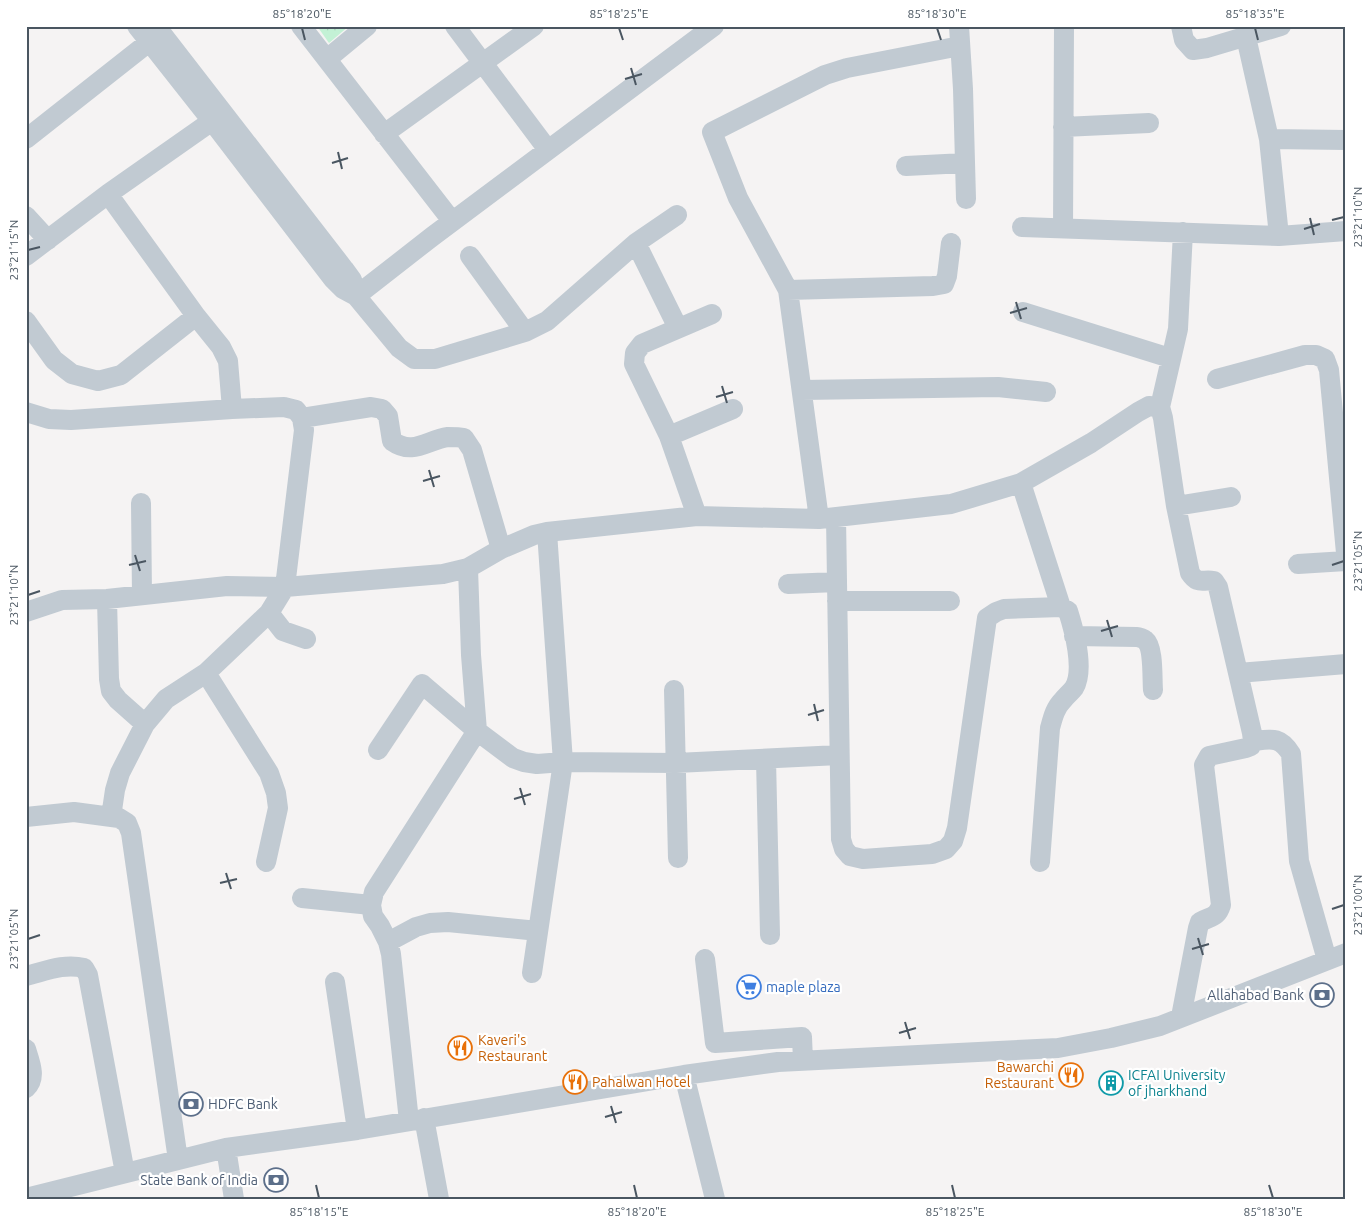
<svg xmlns="http://www.w3.org/2000/svg" width="1372" height="1225" font-family="Ubuntu,sans-serif">
	<style>
		.park { fill: url(#park-crowns) }
		.lines { fill: none; stroke-linecap: round; stroke-linejoin: round }
		.minor { stroke: #c1cad2; stroke-width: 20 }
		.ticks { fill: none; stroke: #4a5661; stroke-width: 2 }
		.labels { text-anchor: middle; dominant-baseline: central; stroke-width: 4.5; stroke-linejoin: round; paint-order: stroke }
		.shop-label { font-size: 14px; fill: #366cbe; stroke: #fff; text-anchor: start }
		.service-label { font-size: 14px; fill: #4e5e75; stroke: #fff; text-anchor: end }
		.food-label { font-size: 14px; fill: #c56008; stroke: #fff; text-anchor: start }
		.culture-label { font-size: 14px; fill: #0d838f; stroke: #fff; text-anchor: start }
		.neatline { fill: none; stroke: #4a5661; stroke-width: 2 }
		.ticks-label { font-size: 12px; text-anchor: middle; fill: #4a5661 }
	</style>
	<defs>
		<pattern id="park-crowns" width="20" height="18" patternUnits="userSpaceOnUse" patternTransform="scale(1.25)"><rect width="20" height="18" fill="#c3f1d5"/><path d="M2 6a3 3 0 1 1 6 0M12 15a3 3 0 1 1 6 0" fill="none" stroke="#a0c6b0"/></pattern>
	</defs>
	<rect width="100%" height="100%" fill="#f5f3f3"/>
	<path class="park" d="M317,26H349L329,43Z"/>
	<g class="lines">
		<path class="minor" d="M137,26L212,121L333,279L343,289L356,296
			M156,26L344,269L352,280L356,296L399,348L414,359H435L525,332L547,321L636,243L677,215
			M301,26L452,221
			M455,26L548,150
			M959,26L963,89L966,199
			M1181,26L1184,40L1193,50L1207,48L1281,26
			M1246,37L1269,139L1279,236
			M327,59L367,26
			M1063,127L1149,123
			M384,134L534,26
			M26,139L158,35
			M1269,139L1346,140
			M906,166L965,163
			M108,194L196,316L221,347L228,361L232,409
			M26,216L48,240
			M1022,227L1279,236L1346,231
			M1063,229L1064,26
			M636,243L678,328
			M26,256L108,194L222,114
			M470,256L525,332
			M788,290L933,286L944,284L947,276L951,243
			M356,296L433,236L714,26
			M1023,312L1170,358
			M26,321L54,360L72,374L98,381L121,375L196,316
			M1217,379L1305,355H1316L1325,359L1329,370L1346,553
			M802,390L998,387L1046,392
			M1160,407L1178,329L1183,232
			M26,412L49,419L71,420L232,409L284,407L296,410L302,418L304,430L285,587L269,613L206,673L166,699L145,724L120,773L115,790L111,817
			M302,418L371,407L382,409L388,416L392,441C413,456 427,440 448,437C453,437 459,437 464,438L472,450L501,549
			M669,436L733,409
			M1021,483L1061,607
			M141,503L142,595
			M1176,506L1231,497
			M697,516L669,436L634,364L635,353L642,344L712,314
			M836,517L841,839L844,849L850,856L863,859L932,854L946,849L953,841L957,828L987,618L996,612L1004,609L1061,607L1068,611C1074,630 1085,670 1074,688C1071,692 1066,696 1063,700C1055,708 1053,717 1050,728L1040,862
			M819,519L788,290L738,198L712,132L825,75L847,68L960,46
			M1298,564L1346,561
			M788,584L837,582
			M107,599L109,679L111,691L118,700L145,724
			M837,601H950
			M26,612L62,600L107,599L227,586L285,587L443,574L468,568L501,549L534,535L547,532L697,516L819,519L951,504L1021,483L1091,443L1138,412L1149,406L1160,407L1163,418L1176,506L1190,573C1198,585 1202,579 1214,581L1218,587L1252,733L1253,741L1251,746L1246,748L1209,756L1204,765L1221,905C1217,918 1211,916 1200,922L1198,928L1181,1017
			M269,613L283,631L306,639
			M1074,636L1137,637C1139,637 1144,639 1145,640C1154,647 1152,679 1153,690
			M206,673L269,773L276,793L278,808L266,862
			M1238,673L1346,664
			M674,690L678,858
			M1253,741C1271,739 1280,736 1291,754L1299,861L1327,960
			M378,750L422,684L477,731L513,758L524,762L537,764L563,762L676,763L839,755
			M766,759L770,935
			M26,817L74,812L119,818L127,823L131,833L178,1160
			M302,898L371,905
			M388,942L416,927L430,923L448,922L538,931
			M705,959L715,1043L802,1037L803,1061
			M532,973L563,762L547,532
			M26,976C46,971 64,963 84,968L88,975L125,1173
			M335,982L357,1130
			M26,1049C30,1062 37,1078 26,1088
			M684,1075L715,1199
			M424,1118L439,1199
			M409,1121L391,954L388,942L380,926L373,916L371,905L374,892L477,731L471,655L468,568
			M226,1148L234,1199
			M26,1198L226,1148L357,1130L684,1075L778,1062L1058,1048L1111,1038L1160,1026L1346,953"/>
	</g>
	<path class="ticks" d="M302,28L305,40M619,28L623,40M937,28L941,40M1255,28L1258,40M631,68L636,85M625,79L642,74M338,152L342,169M332,163L348,158M1310,218L1314,235M1332,220L1344,217M1304,229L1320,224M28,250L40,247M1016,302L1021,319M1010,313L1027,308M722,386L727,403M716,397L733,392M429,470L434,487M423,481L440,476M135,555L140,571M129,565L146,561M1332,565L1344,561M28,595L40,591M1107,620L1112,637M1101,631L1118,626M814,704L818,721M808,715L824,710M520,788L525,805M514,799L531,794M226,873L231,889M220,883L237,879M1332,909L1344,905M1198,938L1203,955M28,939L40,935M1192,949L1209,944M905,1022L910,1039M899,1033L916,1028M611,1106L616,1123M605,1117L622,1112M316,1185L319,1198M634,1185L637,1198M952,1185L955,1198M1269,1185L1273,1198"/>
	<defs>
		<g id="supermarket-ring" transform="scale(1.25)"><circle r="9.5" fill="#fff" stroke="#3f7fe0" stroke-width="1.5"/><path d="M-6-5.5h2.5l.6 2H6L4.5 2H-2.5L-4.4-4H-6ZM-1.5 3.2a1.3 1.3 0 1 0 .1 0ZM3 3.2a1.3 1.3 0 1 0 .1 0Z" fill="#3f7fe0"/></g>
		<g id="bank-ring" transform="scale(1.25)"><circle r="9.5" fill="#fff" stroke="#5c6f8a" stroke-width="1.5"/><path d="M-6-4H6V4H-6ZM0-2.3a2.3 2.3 0 1 0 0 4.6a2.3 2.3 0 1 0 0-4.6Z" fill="#5c6f8a"/></g>
		<g id="restaurant-ring" transform="scale(1.25)"><circle r="9.5" fill="#fff" stroke="#e8710a" stroke-width="1.5"/><path d="M-5-6h1v4h1v-4h1v4h1v-4h1v5L-1.5 .5V6h-2V.5L-5-1ZM5-6V6H3V1.5H1.5Q1.5-4 5-6Z" fill="#e8710a"/></g>
		<g id="building-ring" transform="scale(1.25)"><circle r="9.5" fill="#fff" stroke="#0f9aa8" stroke-width="1.5"/><path d="M-4-6H4V6H1V3H-1V6H-4ZM-2.5-4.3h1.7v1.8h-1.7ZM.8-4.3h1.7v1.8H.8ZM-2.5-1h1.7V.8h-1.7ZM.8-1h1.7V.8H.8Z" fill="#0f9aa8"/></g>
	</defs>
	<g fill-rule="evenodd">
		<use href="#supermarket-ring" x="749" y="987"/>
		<use href="#bank-ring" x="1322" y="995"/>
		<use href="#restaurant-ring" x="460" y="1048"/>
		<use href="#restaurant-ring" x="1071" y="1075"/>
		<use href="#restaurant-ring" x="575" y="1082"/>
		<use href="#building-ring" x="1111" y="1083"/>
		<use href="#bank-ring" x="191" y="1104"/>
		<use href="#bank-ring" x="276" y="1180"/>
	</g>
	<g class="labels">
		<g class="shop-label">
			<text x="766" y="987">maple plaza</text>
		</g>
		<g class="service-label">
			<text x="1304" y="995">Allahabad Bank</text>
			<text x="208" y="1104" text-anchor="start">HDFC Bank</text>
			<text x="258" y="1180">State Bank of India</text>
		</g>
		<g class="food-label">
			<text x="478" y="1040">Kaveri's<tspan x="478" dy="16">Restaurant</tspan></text>
			<text x="1054" y="1067" text-anchor="end">Bawarchi<tspan x="1054" dy="16">Restaurant</tspan></text>
			<text x="592" y="1082">Pahalwan Hotel</text>
		</g>
		<g class="culture-label">
			<text x="1128" y="1075">ICFAI University<tspan x="1128" dy="16">of jharkhand</tspan></text>
		</g>
	</g>
	<rect width="1372" height="1225" fill="none" stroke="#ffffff" stroke-width="55"/>
	<rect x="28" y="28" width="1316" height="1170" class="neatline"/>
	<g class="ticks-label">
		<text x="302" y="18">85°18'20"E</text>
		<text x="619" y="18">85°18'25"E</text>
		<text x="937" y="18">85°18'30"E</text>
		<text x="1255" y="18">85°18'35"E</text>
		<text transform="translate(1358 217) rotate(-90)" y="4">23°21'10"N</text>
		<text transform="translate(14 250) rotate(-90)" y="4">23°21'15"N</text>
		<text transform="translate(1358 561) rotate(-90)" y="4">23°21'05"N</text>
		<text transform="translate(14 595) rotate(-90)" y="4">23°21'10"N</text>
		<text transform="translate(1358 905) rotate(-90)" y="4">23°21'00"N</text>
		<text transform="translate(14 939) rotate(-90)" y="4">23°21'05"N</text>
		<text x="319" y="1216">85°18'15"E</text>
		<text x="637" y="1216">85°18'20"E</text>
		<text x="955" y="1216">85°18'25"E</text>
		<text x="1273" y="1216">85°18'30"E</text>
	</g>
</svg>
